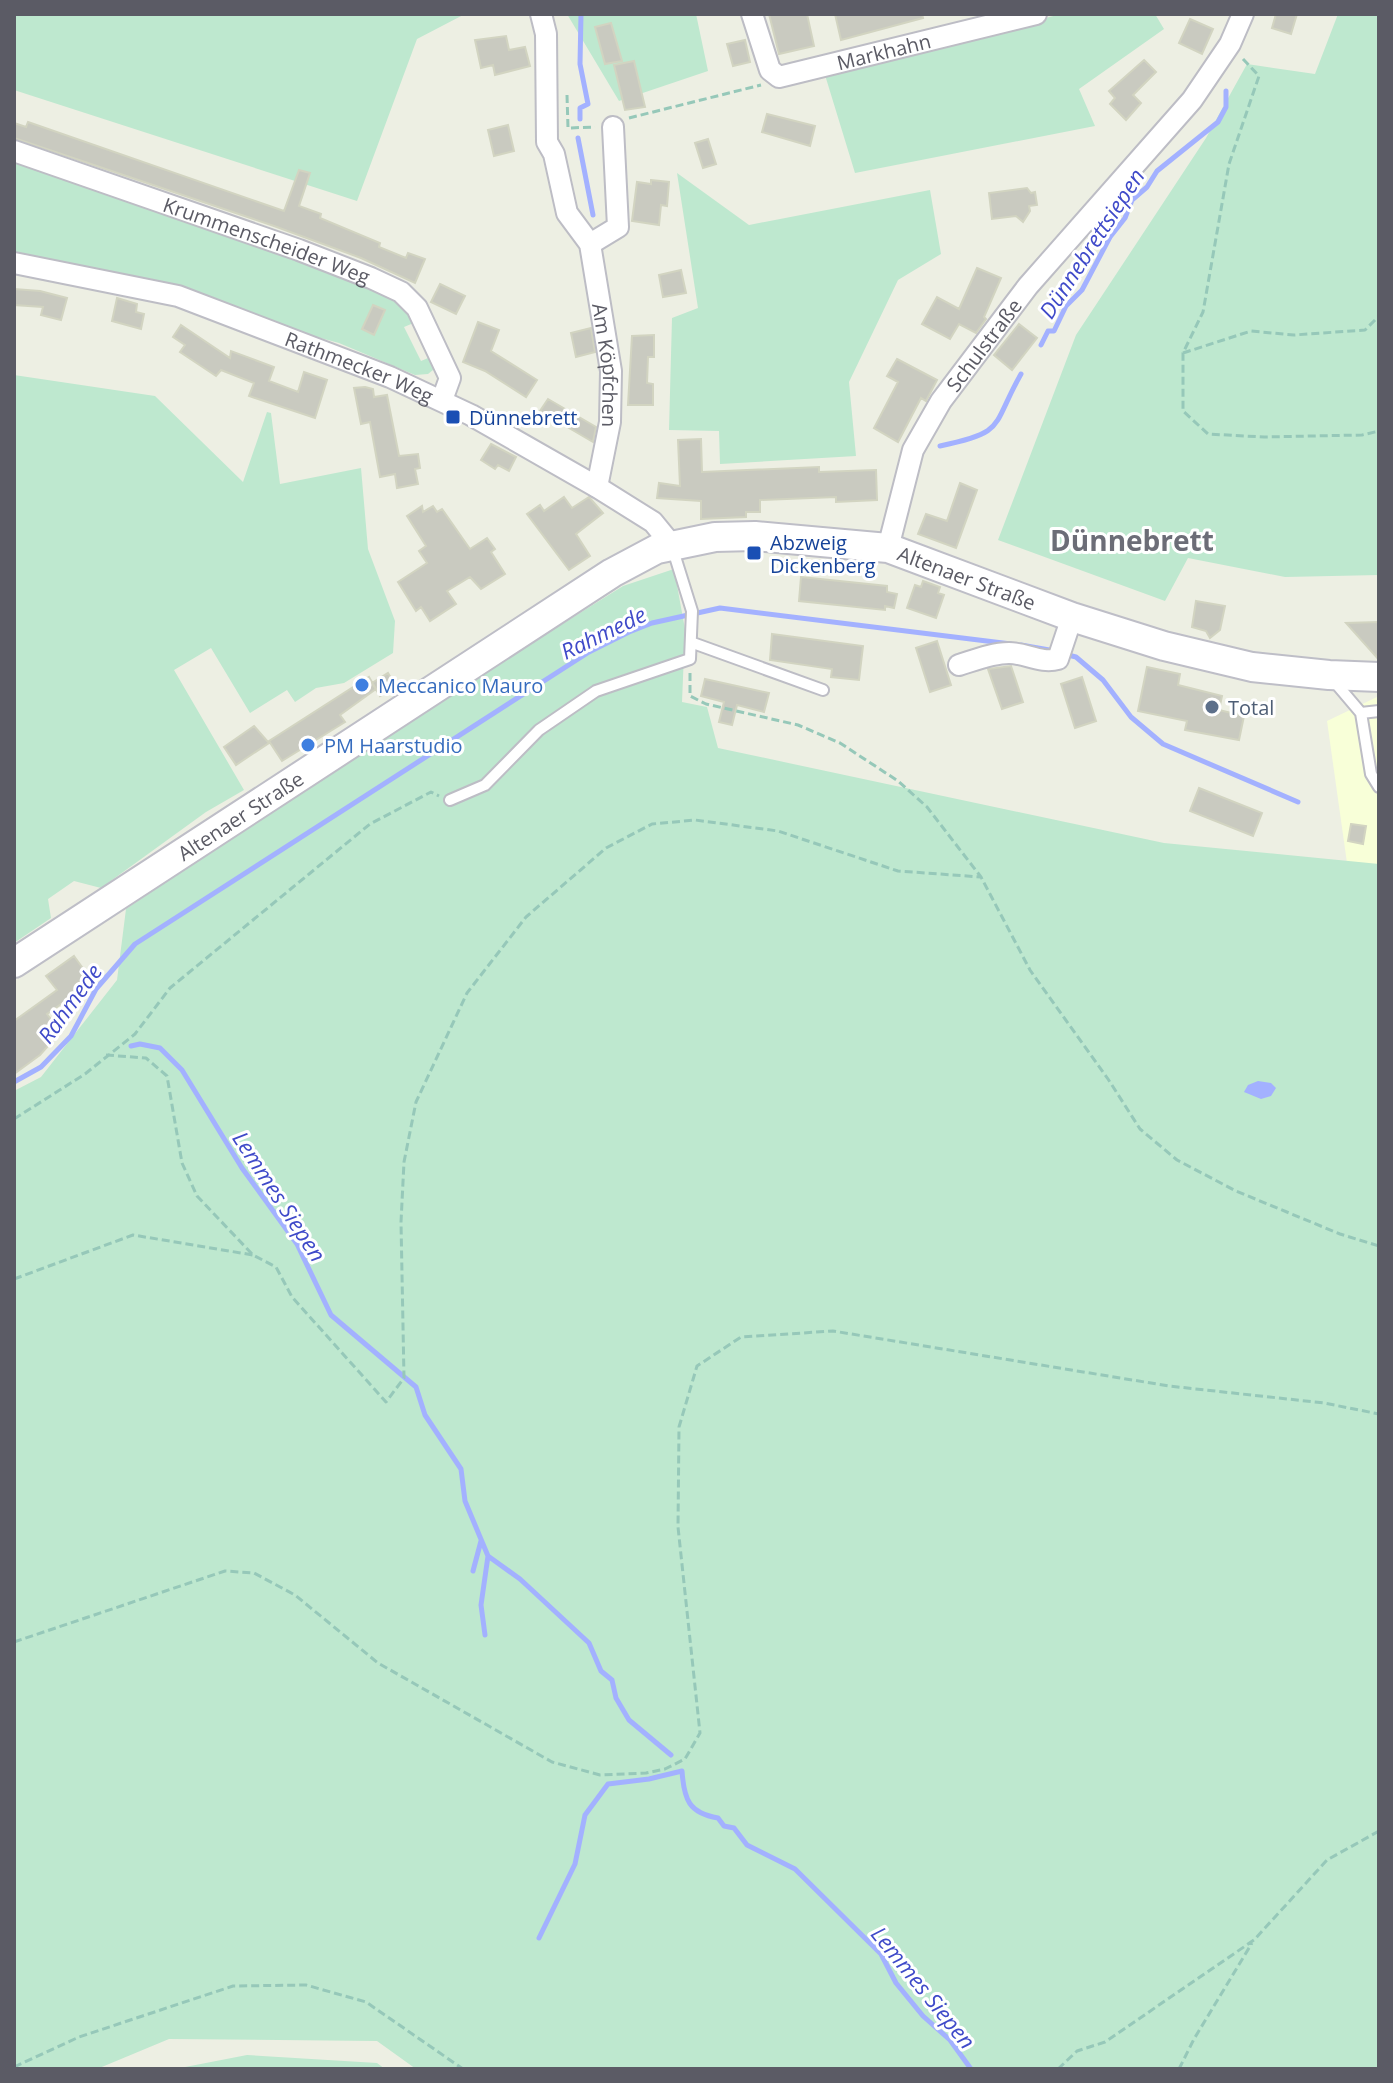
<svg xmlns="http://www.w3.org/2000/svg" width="1393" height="2083" font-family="'Open Sans',sans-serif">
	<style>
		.commercial { fill: #f8ffd8 }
		.green { fill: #bee8cf }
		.water { fill: #a3b1ff }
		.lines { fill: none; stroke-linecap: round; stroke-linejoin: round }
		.stream { stroke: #a3b1ff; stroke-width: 5 }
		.building { fill: #c9cac0; stroke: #d2d4c1; stroke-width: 2 }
		.lane-casing { stroke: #bdbdc5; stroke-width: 14 }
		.street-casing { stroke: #bdbdc5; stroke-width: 24 }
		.secondary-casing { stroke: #bebec7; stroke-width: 32 }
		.path { stroke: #96c8b9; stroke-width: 3; stroke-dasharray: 8 4; stroke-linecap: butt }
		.lane { stroke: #fff; stroke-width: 10 }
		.street { stroke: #fff; stroke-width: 20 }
		.secondary { stroke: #fff; stroke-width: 28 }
		.transit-dot { fill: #1a4fb4; stroke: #fff; stroke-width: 3 }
		.shop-dot { fill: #3f7fe0; stroke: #fff; stroke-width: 3 }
		.service-dot { fill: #5c6f8a; stroke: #fff; stroke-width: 3 }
		.labels { text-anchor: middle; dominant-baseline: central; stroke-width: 6; stroke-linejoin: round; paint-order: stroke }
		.street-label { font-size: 20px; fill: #5b5b65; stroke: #fff }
		.transit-label { font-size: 20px; fill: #164399; stroke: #fff; text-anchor: start }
		.shop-label { font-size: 20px; fill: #366cbe; stroke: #fff; text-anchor: start }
		.service-label { font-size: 20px; fill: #4e5e75; stroke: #fff; text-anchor: start }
		.water-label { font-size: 22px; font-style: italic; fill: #3f4ac9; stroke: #fff }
		.district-label { font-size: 28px; font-weight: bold; fill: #6c6d77; stroke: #fff }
	</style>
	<rect width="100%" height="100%" fill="#edefe3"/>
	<path class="commercial" d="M1379,696V866L1347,863L1327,721Z"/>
	<path class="green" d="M14,14H465L417,39L357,201L14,90Z
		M567,14H696L708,71L619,101Z
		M1061,14H1155L1164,29L1079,89L1095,126L855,173L825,75Z
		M1338,14H1379V575L1285,577L1188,558L1165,601L998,540L1076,335L1206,138L1247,64L1315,74Z
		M14,160L364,285L408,308L416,322L404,327L421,361L433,356V370L428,374L415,375L339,343L236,315L152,279L14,256Z
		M677,173L749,225L930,190L941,254L898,280L849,382L856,456L720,464L719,431L669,430L672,318L698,308Z
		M14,375L155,396L243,482L267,412L271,413L280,484L361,468L368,549L395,621L393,653L344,683L316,688L295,702L287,690L250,713L211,648L174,670L244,790L206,812L101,888L74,881L48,899L51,918L14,943Z
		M674,569L685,629L682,702L707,707L718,748L1164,843L1379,864V2069H416L377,2041L169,2039L97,2069H14V1091L41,1077L117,980L126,909L372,743L623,586Z
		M247,2055L377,2063L385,2069H175Z"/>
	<path class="water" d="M1258,1081L1271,1083L1276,1088L1271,1096L1261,1099L1244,1092L1248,1085Z"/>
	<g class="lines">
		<path class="stream" d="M580,119V108L588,104L580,64L581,14
			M578,138L593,215
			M1041,345L1048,331H1054L1066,306L1082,290L1110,237L1125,218L1132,200L1147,187L1157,171L1218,122L1226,107V91
			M940,446C1007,432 991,427 1021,374
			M1021,645L1055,651
			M1064,654L1076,657L1103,680L1131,717L1163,744L1298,802
			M131,1046L140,1044L160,1048L182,1070L242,1168L297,1244L331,1315L416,1387L425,1415L461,1469L465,1501L488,1556L520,1579L589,1643L601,1671L612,1680L616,1698L629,1720L671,1755
			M14,1082L41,1067L71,1036L96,989L135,944L589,652L629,632L652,623L720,608L1011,644
			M473,1571L481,1541
			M485,1635L481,1605L488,1556
			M539,1938L575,1864L585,1815L608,1784L649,1779L682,1771C684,1800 689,1813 718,1818L724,1826L734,1828L747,1845L795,1869L881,1954L896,1983L923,2016L950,2040L971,2069"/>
	</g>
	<path class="building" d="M769,14H807L814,46L779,54Z
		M835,14H922L923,18L841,40Z
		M1276,14H1297L1291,34L1272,28Z
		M1190,19L1213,29L1202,54L1179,43Z
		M611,23L622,61L605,64L595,27Z
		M506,36L509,50L525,47L530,66L495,75L493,65L481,68L475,40Z
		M745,40L750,62L733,66L727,44Z
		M1144,60L1156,72L1133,95L1141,103L1126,120L1110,104L1115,98L1109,91Z
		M634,61L645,107L625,110L614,65Z
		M767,114L815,126L810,146L762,132Z
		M28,122L284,211L299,170L310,173L299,206L321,214L320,218L380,243L379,247L406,258L408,253L425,259L415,283L361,258L274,226L14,138V123L26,127Z
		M508,125L514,151L494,156L488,130Z
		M708,139L716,164L703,168L695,143Z
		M651,180L669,182L667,206L661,205L659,225L632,221L637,182L651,184Z
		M1027,188L1031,193L1035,192L1037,205L1029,206L1030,211L1023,222L1016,216L992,219L989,193Z
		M977,268L1001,278L984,317L986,319L976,333L959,324L950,339L922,324L937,297L959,309Z
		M681,270L686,293L663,297L659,275Z
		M440,284L465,296L456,314L431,302Z
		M14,289L40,291L67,298L61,320L41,315L43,307L14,305Z
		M117,298L137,304L136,312L144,314L141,329L112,321Z
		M373,305L385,310L374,335L362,329Z
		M478,322L499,330L491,351L537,380L526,397L485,371L463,362Z
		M1019,324L1037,338L1012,370L994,355Z
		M181,325L230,358L231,351L274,367L269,381L298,392L304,372L327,380L315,418L249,396L254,383L221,370L216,376L180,352L185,345L173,337Z
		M591,328L595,352L576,357L571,333Z
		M654,335V357H648L647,383L653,384V405H628L632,336Z
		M897,359L937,380L926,401L921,398L898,442L874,428L898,382L887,376Z
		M365,387L373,389L374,397L387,395L399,456L418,454L420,468L415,469L418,484L397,488L395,474L380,477L370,422L361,424L354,388Z
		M548,399L596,427L593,442L540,411Z
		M701,439L702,472L819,467V472L876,470L877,500L836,502V497L760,500V512H746V517L701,519V501L657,498L659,483L680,486L678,440Z
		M491,444L516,457L509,471L498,465L495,469L481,460Z
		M960,483L977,490L956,548L918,534L926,514L947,521Z
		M564,497L572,508L589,497L603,513L576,534L590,556L569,570L527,514L540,505L544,511Z
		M422,506L423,512L433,506L437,512L442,509L470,549L487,538L495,549L491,552L505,574L481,589L470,577L447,591L456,604L430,621L421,607L416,611L398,582L427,563L419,551L426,546L407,516Z
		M801,577L887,586V592L897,594L894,608L885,606V610L799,601Z
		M923,581L940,587L938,593L944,595L936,618L907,608L915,585L921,587Z
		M1196,601L1225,606L1220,630L1210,638L1206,631L1192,627Z
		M1379,622V660L1346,623Z
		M772,634L863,646L859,680L831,677L832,669L770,660Z
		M937,641L951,685L930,692L916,648Z
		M1011,666L1023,702L1002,709L988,669Z
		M1147,667L1180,674L1178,685L1222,696L1219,710L1244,716L1239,740L1185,730L1187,721L1138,711Z
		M388,673L396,686L380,696L372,683Z
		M369,677L376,689L340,715L345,722L282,761L269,741Z
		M1082,677L1096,721L1075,728L1061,684Z
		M705,679L769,693L764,712L737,705L732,725L719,722L724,702L701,696Z
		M254,726L269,743L236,765L224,747Z
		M1199,788L1262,813L1253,836L1190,811Z
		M1351,824L1366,826L1363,844L1348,841Z
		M74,956L87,974L77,993L47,1014L56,1026L51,1030L56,1037L40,1055L14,1074V1021L57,990L46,976Z"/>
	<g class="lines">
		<g class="lane-casing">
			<path id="lane" d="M693,643L823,690
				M1333,680L1361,713L1371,774L1379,787
				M1361,713L1379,711
				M450,800L485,785L539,730L596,691L690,659L692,611L673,550"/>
		</g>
		<g class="street-casing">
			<g id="street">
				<path id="s1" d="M541,14L546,34L547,142L554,154L567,213L590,244L611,371L610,422L597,487"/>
				<path id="s2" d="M752,14L770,70L779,77L1036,14"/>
				<path id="s3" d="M14,151L299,250L371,278L401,292L417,308L450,378L442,400"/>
				<path d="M590,244L618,227L613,127"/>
				<path id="s4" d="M14,263L178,296L390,377L471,415L597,487L653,522L671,544"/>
				<path id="s5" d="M888,548L913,450L941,401L1028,286L1192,100L1230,44L1243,14"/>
				<path d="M959,665C975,660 992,653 1009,653C1026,653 1041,664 1058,659L1072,617"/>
			</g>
		</g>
		<g class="secondary-casing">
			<g id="secondary">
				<path id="s6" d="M14,963L612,573L657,549L715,537L755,536L888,548L1072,617L1164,646L1252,667L1329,675L1379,677"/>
			</g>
		</g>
		<path class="path" d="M1243,59L1259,76L1229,164L1203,312L1183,353V411L1208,434L1264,437L1362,435L1379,431
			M567,95L568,128L595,127
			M629,118L761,85
			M1183,353L1251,331L1294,335L1365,330L1379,316
			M690,673V696L706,704L798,725L840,743L898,781L927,807L981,877L1030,970L1108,1079L1140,1129L1177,1160L1236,1191L1340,1234L1379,1246
			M106,1055L146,1058L167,1076L182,1163L197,1196L253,1255L276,1267L292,1297L386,1402L404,1378L401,1222L404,1162L416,1102L467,993L526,917L606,848L652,824L695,820L778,831L898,871L981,877
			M14,1119L85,1074L135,1034L170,988L370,824L431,792L439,796
			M14,1279L133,1235L253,1255
			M14,1642L225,1571L254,1573L295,1595L378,1663L552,1762L600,1775L646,1773L665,1769L685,1759L700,1733L678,1527L679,1427L697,1366L741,1337L833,1331L1169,1386L1324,1403L1379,1414
			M14,2067L79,2037L233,1986L306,1985L366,2002L463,2069
			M1058,2069L1077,2051L1105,2042L1254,1940L1327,1860L1379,1831
			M1179,2069L1194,2039L1252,1943"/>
		<use href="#lane" class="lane"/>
		<use href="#street" class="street"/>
		<use href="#secondary" class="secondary"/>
	</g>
	<g class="transit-dot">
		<rect x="445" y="409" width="16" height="16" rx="4"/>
		<rect x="746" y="545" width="16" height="16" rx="4"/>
	</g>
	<g class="shop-dot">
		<circle cx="362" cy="685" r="8"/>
		<circle cx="308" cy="745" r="8"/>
	</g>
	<circle class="service-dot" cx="1212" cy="707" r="8"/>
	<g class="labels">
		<g class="street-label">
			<text stroke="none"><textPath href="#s2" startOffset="178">Markhahn</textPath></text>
			<text stroke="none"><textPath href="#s3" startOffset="268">Krummenscheider Weg</textPath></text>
			<text stroke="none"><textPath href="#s5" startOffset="228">Schulstraße</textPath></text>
			<text stroke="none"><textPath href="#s4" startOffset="362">Rathmecker Weg</textPath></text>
			<text stroke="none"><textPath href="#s1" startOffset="364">Am Köpfchen</textPath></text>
			<text stroke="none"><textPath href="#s6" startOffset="1082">Altenaer Straße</textPath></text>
			<text stroke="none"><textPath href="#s6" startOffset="270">Altenaer Straße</textPath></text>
		</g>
		<g class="transit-label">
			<text x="469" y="417">Dünnebrett</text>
			<text x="770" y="542">Abzweig<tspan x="770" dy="23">Dickenberg</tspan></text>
		</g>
		<g class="shop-label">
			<text x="378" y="685">Meccanico Mauro</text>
			<text x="324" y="745">PM Haarstudio</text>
		</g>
		<g class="service-label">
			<text x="1228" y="707">Total</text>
		</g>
		<g class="water-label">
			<text transform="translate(1091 243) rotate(-57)">Dünnebrettsiepen</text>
			<text transform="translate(603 632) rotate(-26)">Rahmede</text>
			<text transform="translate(69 1003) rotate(-54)">Rahmede</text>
			<text transform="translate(280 1196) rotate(57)">Lemmes Siepen</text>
			<text transform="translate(924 1987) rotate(51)">Lemmes Siepen</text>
		</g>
		<g class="district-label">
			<text x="1132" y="540">Dünnebrett</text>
		</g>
	</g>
	<rect width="1393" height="2083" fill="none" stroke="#5b5b65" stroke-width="32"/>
</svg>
